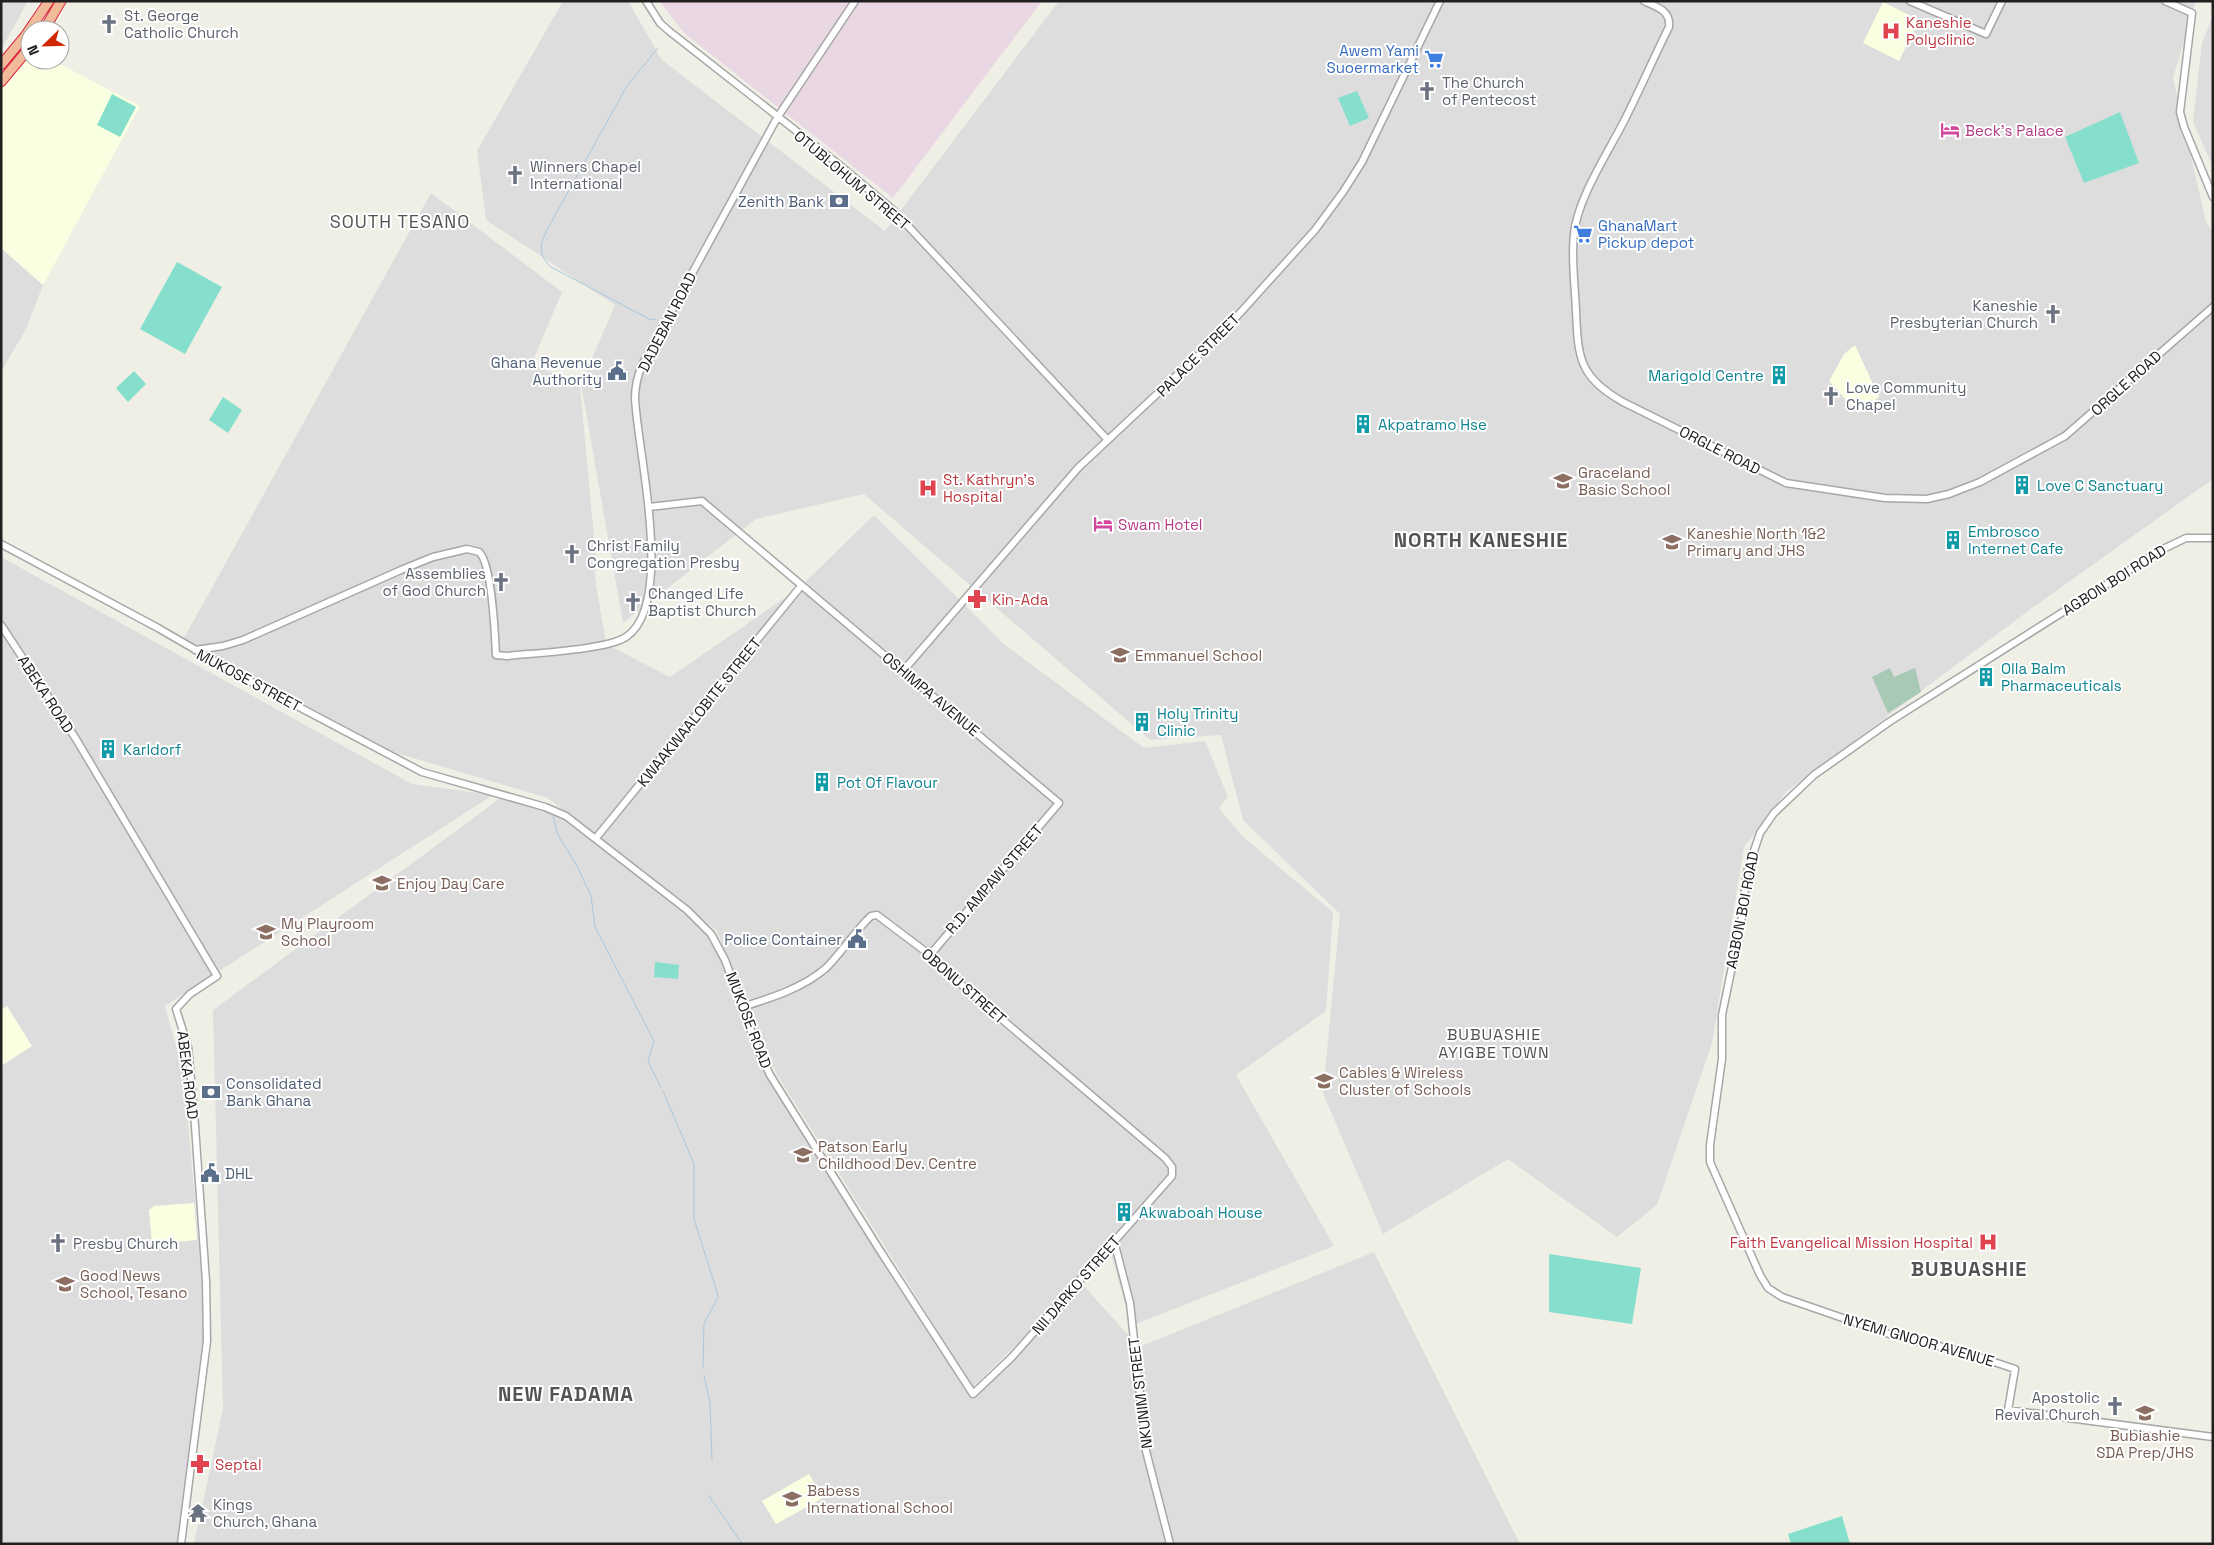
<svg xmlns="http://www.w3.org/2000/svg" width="2214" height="1545" font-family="'Space Grotesk',sans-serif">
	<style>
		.residential { fill: #dedddd }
		.industrial { fill: #e9d8e3 }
		.education { fill: #f9ffe1 }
		.cemetery { fill: #a8c9b3 }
		.pitch { fill: #85dfcc }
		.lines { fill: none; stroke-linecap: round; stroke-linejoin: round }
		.stream { stroke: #a7c7dd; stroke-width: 1 }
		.tertiary-casing { stroke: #a7a7a7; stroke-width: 9 }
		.trunk-casing { stroke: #da2844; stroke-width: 11 }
		.tertiary { stroke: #fff; stroke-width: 6 }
		.trunk { stroke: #f1ba98; stroke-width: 9 }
		.labels { text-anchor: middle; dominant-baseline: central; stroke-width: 4; stroke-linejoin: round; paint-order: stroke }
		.worship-label { font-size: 15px; fill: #5b616d; stroke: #fff; text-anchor: start }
		.health-label { font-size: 15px; fill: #be3a42; stroke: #fff; text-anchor: start }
		.shop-label { font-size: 15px; fill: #366cbe; stroke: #fff; text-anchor: end }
		.hotel-label { font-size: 15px; fill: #b23c85; stroke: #fff; text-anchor: start }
		.street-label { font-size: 15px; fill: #202020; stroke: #fff }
		.service-label { font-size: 15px; fill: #4e5e75; stroke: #fff; text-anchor: end }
		.culture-label { font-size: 15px; fill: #0d838f; stroke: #fff; text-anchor: start }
		.education-label { font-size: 15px; fill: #785e54; stroke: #fff; text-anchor: start }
		.neighbourhood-label { font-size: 16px; letter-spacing: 1px; fill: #535353; stroke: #fff }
		.quarter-label { font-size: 18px; letter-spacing: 1px; fill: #535353; stroke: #fff }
		.district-label { font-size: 20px; font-weight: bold; letter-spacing: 1px; fill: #535353; stroke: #fff }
	</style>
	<rect width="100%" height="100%" fill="#f0efe6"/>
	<path class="residential" d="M1,1H28L1,50Z
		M563,1H628L662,60L885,231L1059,1H2196L2173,78L2206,222L2213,232V479L2031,609L1787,791L1744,847L1712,1043L1657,1205L1617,1237L1508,1159L1383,1234L1323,1093L1340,914L1243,820L1221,735L1150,740L864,494L756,519L623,623L581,384L615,305L486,220L477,151Z
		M2213,15V167L2193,122L2202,43Z
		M431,193L562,292L532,363L580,387L596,559L595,578L606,644L670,677L799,588L874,515L1004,644L1144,748L1205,741L1228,797L1219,808L1242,836L1333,912L1326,1011L1236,1075L1334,1246L1131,1326L1111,1253L973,1387L776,1073L716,930L548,798L386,750L184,638Z
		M1,248L43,285L26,329L1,372Z
		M1,557L412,784L493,795L165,1006L184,1075L207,1341L177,1544H1Z
		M502,797L541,807L576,826L669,897L707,932L724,962L765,1068L974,1398L1082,1284L1139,1347L1374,1252L1520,1544H194L223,1409L213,1010Z"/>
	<path class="industrial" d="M659,1H1042L893,198L685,34Z"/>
	<path class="education" d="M1883,2L1919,20L1899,61L1863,43Z
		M30,56V60H52L140,106L43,285L1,248V90Z
		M1855,345L1879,397L1858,413L1829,381L1844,354Z
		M7,1006L32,1046L1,1066V1010Z
		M194,1203L197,1240L152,1244L149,1210L154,1206Z
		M809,1474L823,1498L776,1524L762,1501Z"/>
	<path class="cemetery" d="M1890,668L1894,677L1915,668L1921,692L1888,713L1872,677Z"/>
	<path class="pitch" d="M1357,91L1369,118L1350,126L1338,98Z
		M112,94L136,107L120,137L97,125Z
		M2120,112L2139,163L2084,183L2065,137Z
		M177,262L222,287L185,354L140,329Z
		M134,371L146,384L128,402L116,388Z
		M223,397L242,410L228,433L209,420Z
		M655,962L679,965L678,979L654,977Z
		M1549,1254L1641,1268L1632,1324L1549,1312Z
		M1842,1516L1850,1544H1791L1788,1534Z"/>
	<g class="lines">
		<path class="stream" d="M656,319L651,320L551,267C532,250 545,235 554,217L627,86L658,48
			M553,816L558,835L577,866L591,896L595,927L654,1041L648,1061L661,1088
			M663,1091L694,1164V1219L717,1292L718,1297L704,1324L703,1367
			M704,1375L710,1403L712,1460
			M709,1496L741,1542"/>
		<g class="tertiary-casing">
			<path id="tertiary" d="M646,1L660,23L669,31L837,163L893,210L1107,439
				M1644,1C1656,7 1671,10 1669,27C1653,59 1639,92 1623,123C1607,154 1577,200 1574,234C1571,259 1575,285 1576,311C1578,358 1579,377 1623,402L1786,483L1885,498L1927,499L1949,494L1980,482L2065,436L2213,307
				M1910,1L1986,34L2002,1
				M2165,1L2192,13L2180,112L2184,127L2213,197
				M649,507L702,501L1059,803L930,955
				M2213,538H2186L2161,550L1889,722L1814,775L1774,813L1760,833L1747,872L1741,923L1722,1015V1059L1710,1145V1162L1760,1275L1768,1288L1782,1297L1892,1335L1967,1353L2015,1369L2008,1410L2213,1437
				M1,544L158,628L246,679L422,772L545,807L566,816L687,910L711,934L725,960L757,1047L770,1075L879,1249L973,1394L1012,1357L1172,1176V1167L1165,1158L964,987L930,955L877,915L871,916L866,921C852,936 840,954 826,968C803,988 771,998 742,1007
				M1,625L76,739L217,976L190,994L176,1009L188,1047L194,1112L206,1281L207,1341L181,1544
				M195,650L223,646L243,640L401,570L433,557L467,549L479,552C492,563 495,635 496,655L507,656C534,653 606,650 626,637C676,604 637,450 635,398C635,387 638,375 642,365L777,118L855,1
				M903,671L1078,468L1221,334L1315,230L1343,192L1362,162L1440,1
				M596,838L801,586
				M1114,1241L1130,1303L1146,1451L1170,1544"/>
		</g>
		<g class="trunk-casing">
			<path id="trunk" d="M44,30L61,1
				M1,65L25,36L49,1
				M1,82L30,47"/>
		</g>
		<use href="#tertiary" class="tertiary"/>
		<use href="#trunk" class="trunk"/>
	</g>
	<defs>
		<g id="church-bare" transform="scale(1.5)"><path d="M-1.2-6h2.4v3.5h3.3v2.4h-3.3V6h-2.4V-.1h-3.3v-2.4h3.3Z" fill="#6b7280" stroke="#fff" stroke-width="2.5" paint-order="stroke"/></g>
		<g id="hospital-bare" transform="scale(1.5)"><path d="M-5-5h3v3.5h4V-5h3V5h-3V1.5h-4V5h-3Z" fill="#e0444e" stroke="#fff" stroke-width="2.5" paint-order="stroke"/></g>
		<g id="supermarket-bare" transform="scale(1.5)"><path d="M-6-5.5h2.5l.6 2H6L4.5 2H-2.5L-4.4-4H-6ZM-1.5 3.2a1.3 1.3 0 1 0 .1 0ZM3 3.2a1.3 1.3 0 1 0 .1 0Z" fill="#3f7fe0" stroke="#fff" stroke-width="2.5" paint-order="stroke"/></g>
		<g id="hotel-bare" transform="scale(1.5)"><path d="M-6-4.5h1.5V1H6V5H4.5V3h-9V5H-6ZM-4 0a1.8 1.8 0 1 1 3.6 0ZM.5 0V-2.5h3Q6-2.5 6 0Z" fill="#d1479c" stroke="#fff" stroke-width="2.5" paint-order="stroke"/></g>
		<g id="bank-bare" transform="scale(1.5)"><path d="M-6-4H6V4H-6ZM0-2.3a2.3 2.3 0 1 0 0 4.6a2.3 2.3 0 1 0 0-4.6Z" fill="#5c6f8a" stroke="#fff" stroke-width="2.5" paint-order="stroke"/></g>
		<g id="civic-bare" transform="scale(1.5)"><path d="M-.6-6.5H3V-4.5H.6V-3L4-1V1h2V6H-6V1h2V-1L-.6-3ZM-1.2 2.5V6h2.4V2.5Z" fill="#5c6f8a" stroke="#fff" stroke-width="2.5" paint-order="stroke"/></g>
		<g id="building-bare" transform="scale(1.5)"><path d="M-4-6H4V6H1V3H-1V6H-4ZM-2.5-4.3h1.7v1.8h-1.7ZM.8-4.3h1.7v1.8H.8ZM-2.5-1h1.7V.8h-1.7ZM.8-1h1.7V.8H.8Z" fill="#0f9aa8" stroke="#fff" stroke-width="2.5" paint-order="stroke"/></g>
		<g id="school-bare" transform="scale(1.5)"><path d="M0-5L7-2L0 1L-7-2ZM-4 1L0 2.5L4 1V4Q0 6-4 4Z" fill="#8d6e63" stroke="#fff" stroke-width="2.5" paint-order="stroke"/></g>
		<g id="pharmacy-bare" transform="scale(1.5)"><path d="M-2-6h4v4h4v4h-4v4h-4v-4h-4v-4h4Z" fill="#e0444e" stroke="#fff" stroke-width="2.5" paint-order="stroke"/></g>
		<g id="temple-bare" transform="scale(1.5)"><path d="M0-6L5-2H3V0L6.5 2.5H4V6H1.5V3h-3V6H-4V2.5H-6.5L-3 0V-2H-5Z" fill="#6b7280" stroke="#fff" stroke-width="2.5" paint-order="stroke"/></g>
	</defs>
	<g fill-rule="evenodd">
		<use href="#church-bare" x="109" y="24"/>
		<use href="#hospital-bare" x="1891" y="31"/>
		<use href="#supermarket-bare" x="1434" y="59"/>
		<use href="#church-bare" x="1427" y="91"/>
		<use href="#hotel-bare" x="1950" y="130"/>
		<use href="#church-bare" x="515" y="175"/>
		<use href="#bank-bare" x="839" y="201"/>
		<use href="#supermarket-bare" x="1583" y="234"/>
		<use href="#church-bare" x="2053" y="314"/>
		<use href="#civic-bare" x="617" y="371"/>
		<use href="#building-bare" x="1779" y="375"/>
		<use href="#church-bare" x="1831" y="396"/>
		<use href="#building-bare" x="1363" y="424"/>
		<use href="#school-bare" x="1563" y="481"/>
		<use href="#building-bare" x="2022" y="485"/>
		<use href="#hospital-bare" x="928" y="488"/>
		<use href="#hotel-bare" x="1103" y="524"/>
		<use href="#building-bare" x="1953" y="540"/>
		<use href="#school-bare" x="1672" y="542"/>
		<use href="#church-bare" x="572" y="554"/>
		<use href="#church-bare" x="501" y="582"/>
		<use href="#pharmacy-bare" x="977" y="599"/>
		<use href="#church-bare" x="633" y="602"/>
		<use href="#school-bare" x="1120" y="655"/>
		<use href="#building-bare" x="1986" y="677"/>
		<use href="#building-bare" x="1142" y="722"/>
		<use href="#building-bare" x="108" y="749"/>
		<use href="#building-bare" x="822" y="782"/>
		<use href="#school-bare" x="382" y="883"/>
		<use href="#school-bare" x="266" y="932"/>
		<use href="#civic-bare" x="857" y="939"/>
		<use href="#school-bare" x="1324" y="1081"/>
		<use href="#bank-bare" x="211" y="1092"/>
		<use href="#school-bare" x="803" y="1155"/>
		<use href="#civic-bare" x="210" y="1173"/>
		<use href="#building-bare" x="1124" y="1212"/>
		<use href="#hospital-bare" x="1988" y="1242"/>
		<use href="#church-bare" x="58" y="1243"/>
		<use href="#school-bare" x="65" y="1284"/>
		<use href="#church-bare" x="2115" y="1406"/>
		<use href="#school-bare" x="2145" y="1413"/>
		<use href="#pharmacy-bare" x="200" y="1464"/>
		<use href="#school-bare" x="792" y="1499"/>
		<use href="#temple-bare" x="198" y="1513"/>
	</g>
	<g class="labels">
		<g class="worship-label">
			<text x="124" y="15">St. George<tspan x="124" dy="17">Catholic Church</tspan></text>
			<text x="1442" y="82">The Church<tspan x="1442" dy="17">of Pentecost</tspan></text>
			<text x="530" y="166">Winners Chapel<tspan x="530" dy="17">International</tspan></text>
			<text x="2038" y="305" text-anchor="end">Kaneshie<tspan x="2038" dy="17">Presbyterian Church</tspan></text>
			<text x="1846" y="387">Love Community<tspan x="1846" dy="17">Chapel</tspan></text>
			<text x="587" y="545">Christ Family<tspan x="587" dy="17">Congregation Presby</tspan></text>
			<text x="486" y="573" text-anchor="end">Assemblies<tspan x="486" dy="17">of God Church</tspan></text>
			<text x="648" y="593">Changed Life<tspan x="648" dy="17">Baptist Church</tspan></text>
			<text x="73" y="1243">Presby Church</text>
			<text x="2100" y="1397" text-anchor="end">Apostolic<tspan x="2100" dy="17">Revival Church</tspan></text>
			<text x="213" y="1504">Kings<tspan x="213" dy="17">Church, Ghana</tspan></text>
		</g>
		<g class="health-label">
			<text x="1906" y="22">Kaneshie<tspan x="1906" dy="17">Polyclinic</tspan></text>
			<text x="943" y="479">St. Kathryn's<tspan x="943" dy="17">Hospital</tspan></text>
			<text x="992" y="599">Kin-Ada</text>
			<text x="1973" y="1242" text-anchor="end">Faith Evangelical Mission Hospital</text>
			<text x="215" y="1464">Septal</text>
		</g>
		<g class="shop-label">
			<text x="1419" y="50">Awem Yami<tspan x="1419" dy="17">Suoermarket</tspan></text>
			<text x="1598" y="225" text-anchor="start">GhanaMart<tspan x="1598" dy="17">Pickup depot</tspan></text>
		</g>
		<g class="hotel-label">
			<text x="1965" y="130">Beck's Palace</text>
			<text x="1118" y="524">Swam Hotel</text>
		</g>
		<g class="street-label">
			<text transform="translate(852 180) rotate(40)">OTUBLOHUM STREET</text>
			<text transform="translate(667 322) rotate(-63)">DADEBAN ROAD</text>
			<text transform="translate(1198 355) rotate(-45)">PALACE STREET</text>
			<text transform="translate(2126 383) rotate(-42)">ORGLE ROAD</text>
			<text transform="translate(1720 450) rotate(27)">ORGLE ROAD</text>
			<text transform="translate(2114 580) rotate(-32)">AGBON BOI ROAD</text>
			<text transform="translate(249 680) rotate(28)">MUKOSE STREET</text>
			<text transform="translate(46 694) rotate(57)">ABEKA ROAD</text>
			<text transform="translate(931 694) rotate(40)">OSHIMPA AVENUE</text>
			<text transform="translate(699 712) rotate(-51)">KWAAKWAALOBITE STREET</text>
			<text transform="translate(994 879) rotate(-49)">R.D. AMPAW STREET</text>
			<text transform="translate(1742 910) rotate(-79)">AGBON BOI ROAD</text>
			<text transform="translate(964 986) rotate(41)">OBONU STREET</text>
			<text transform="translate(749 1020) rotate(69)">MUKOSE ROAD</text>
			<text transform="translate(188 1075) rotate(83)">ABEKA ROAD</text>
			<text transform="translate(1076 1285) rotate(-49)">NII DARKO STREET</text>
			<text transform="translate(1919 1340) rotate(16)">NYEMI GNOOR AVENUE</text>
			<text transform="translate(1140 1393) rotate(-97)">NKUNIM STREET</text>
		</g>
		<g class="service-label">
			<text x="824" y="201">Zenith Bank</text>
			<text x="602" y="362">Ghana Revenue<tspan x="602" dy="17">Authority</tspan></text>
			<text x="842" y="939">Police Container</text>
			<text x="226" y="1083" text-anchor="start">Consolidated<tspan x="226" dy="17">Bank Ghana</tspan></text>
			<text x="225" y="1173" text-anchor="start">DHL</text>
		</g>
		<g class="culture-label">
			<text x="1764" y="375" text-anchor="end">Marigold Centre</text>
			<text x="1378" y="424">Akpatramo Hse</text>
			<text x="2037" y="485">Love C Sanctuary</text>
			<text x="1968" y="531">Embrosco<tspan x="1968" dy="17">Internet Cafe</tspan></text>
			<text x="2001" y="668">Olla Balm<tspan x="2001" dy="17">Pharmaceuticals</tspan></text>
			<text x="1157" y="713">Holy Trinity<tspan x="1157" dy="17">Clinic</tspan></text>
			<text x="123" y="749">Karldorf</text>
			<text x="837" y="782">Pot Of Flavour</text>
			<text x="1139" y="1212">Akwaboah House</text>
		</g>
		<g class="education-label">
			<text x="1578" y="472">Graceland<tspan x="1578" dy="17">Basic School</tspan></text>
			<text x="1687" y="533">Kaneshie North 1&amp;2<tspan x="1687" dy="17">Primary and JHS</tspan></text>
			<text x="1135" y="655">Emmanuel School</text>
			<text x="397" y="883">Enjoy Day Care</text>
			<text x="281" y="923">My Playroom<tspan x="281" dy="17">School</tspan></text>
			<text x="1339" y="1072">Cables &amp; Wireless<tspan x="1339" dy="17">Cluster of Schools</tspan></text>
			<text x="818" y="1146">Patson Early<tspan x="818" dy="17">Childhood Dev. Centre</tspan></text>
			<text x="80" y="1275">Good News<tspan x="80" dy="17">School, Tesano</tspan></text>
			<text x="2145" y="1435" text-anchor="middle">Bubiashie<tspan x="2145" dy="17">SDA Prep/JHS</tspan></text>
			<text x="807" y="1490">Babess<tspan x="807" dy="17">International School</tspan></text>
		</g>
		<g class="neighbourhood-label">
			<text x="1494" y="1034">BUBUASHIE<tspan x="1494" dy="18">AYIGBE TOWN</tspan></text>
		</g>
		<g class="quarter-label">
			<text x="400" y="221">SOUTH TESANO</text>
		</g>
		<g class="district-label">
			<text x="1481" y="540">NORTH KANESHIE</text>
			<text x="1969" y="1269">BUBUASHIE</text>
			<text x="566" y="1394">NEW FADAMA</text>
		</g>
	</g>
	<rect width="2214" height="1545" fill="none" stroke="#202020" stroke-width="5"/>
	<g transform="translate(45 45) rotate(247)"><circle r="24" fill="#ffffff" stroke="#a6a6a6"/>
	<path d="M0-4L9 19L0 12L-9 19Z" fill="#ce2701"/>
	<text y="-8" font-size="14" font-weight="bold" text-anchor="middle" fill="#202020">N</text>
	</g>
</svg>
